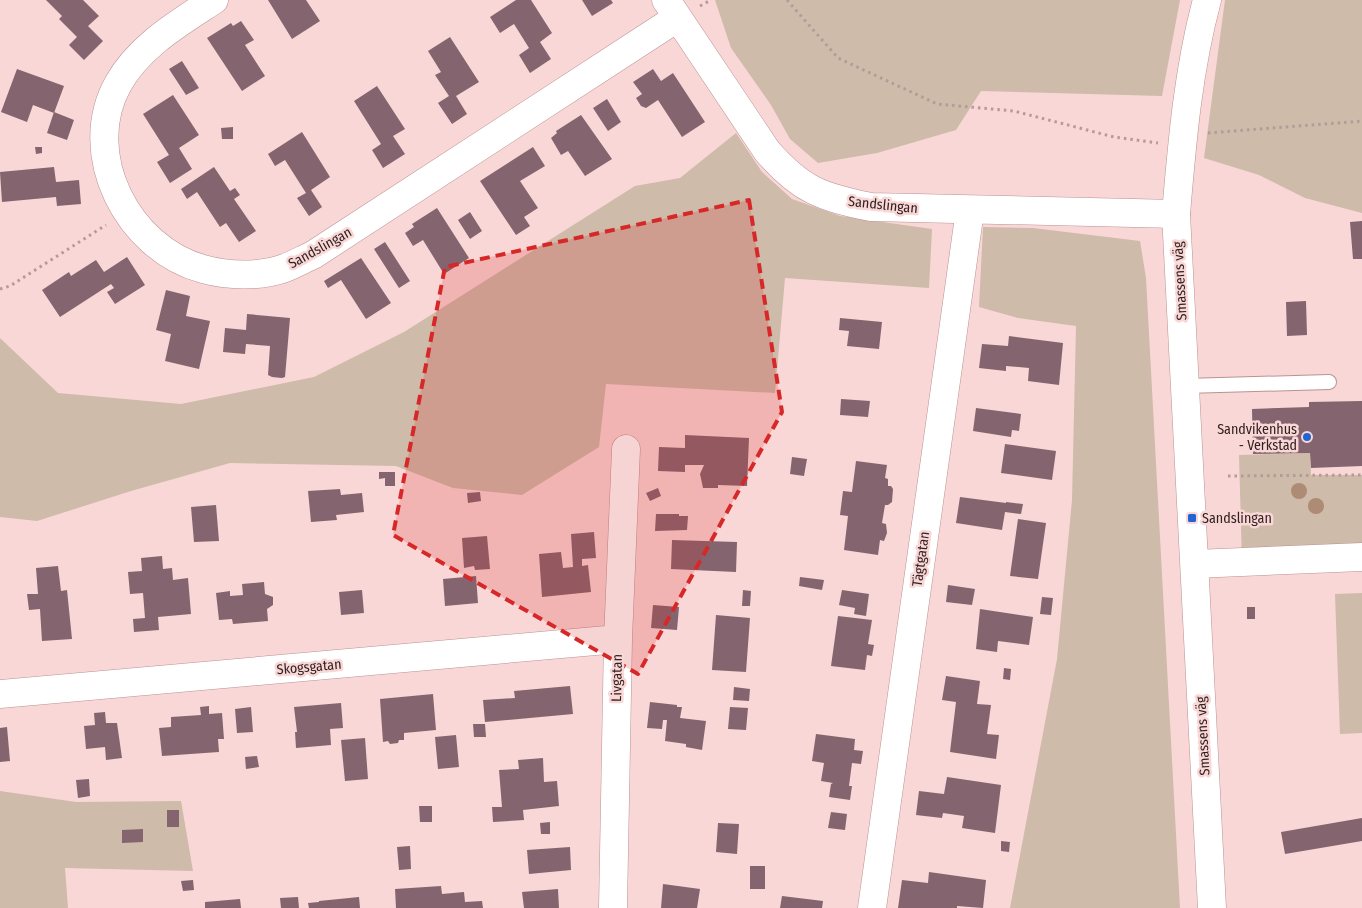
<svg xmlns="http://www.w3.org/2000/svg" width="1362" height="908" font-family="'Fira Sans Condensed',sans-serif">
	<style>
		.green { fill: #cebba9 }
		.building { fill: #84646f }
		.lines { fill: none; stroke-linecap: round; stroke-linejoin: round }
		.lane-casing { stroke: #ba9291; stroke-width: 16 }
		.street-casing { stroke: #ba9291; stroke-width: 29 }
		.secondary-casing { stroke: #ba9291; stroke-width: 29 }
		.path { stroke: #b69a99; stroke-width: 3; stroke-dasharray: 2.5 4; stroke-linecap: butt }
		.lane { stroke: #fff; stroke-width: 14 }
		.street { stroke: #fff; stroke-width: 28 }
		.secondary { stroke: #fff; stroke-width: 28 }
		.tree { fill: #ae8b74 }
		.marked { fill: #d62828; fill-opacity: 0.2; stroke: #d62828; stroke-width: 4; stroke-dasharray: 10 6; stroke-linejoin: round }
		.poi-dot { fill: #2065d1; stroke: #f9d7d6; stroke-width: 2 }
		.labels { text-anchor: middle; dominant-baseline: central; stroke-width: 5; stroke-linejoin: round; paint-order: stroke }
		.street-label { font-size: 14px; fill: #312121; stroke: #f9d7d6 }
		.poi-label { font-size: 14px; fill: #312121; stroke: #f9d7d6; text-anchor: end }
	</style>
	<rect width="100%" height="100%" fill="#f9d7d6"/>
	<path class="green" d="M715,0H1180L1162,96L981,91L956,130L877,153L818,163L790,139L771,105L731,48Z
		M1225,0H1362V213L1305,198L1259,175L1204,158Z
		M736,133L762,172L792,199L840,216L932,229L929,288L785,278L775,393L606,384L599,447L522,495L453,488L396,466L230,463L131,491L37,521L0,517V338L58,393L181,404L314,377L404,332L635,186L680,178Z
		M983,227L1033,228L1140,241L1146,278L1180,908H1010L1057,659L1072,500L1076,326L1018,318L979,307Z
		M1310,453L1311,475H1362V557L1242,562L1239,455Z
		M1362,593V733L1340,734L1335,594Z
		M0,791L76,802L181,801L193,871L65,868L68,908H0Z"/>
	<path class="building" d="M46,0H83L99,16L88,26L103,41L84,60L69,45L77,37L59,19L62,16Z
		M268,0H306L320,21L292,39Z
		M516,0H531L552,33L540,42L551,59L530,73L519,55L529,48L514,24L500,33L490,17Z
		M582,0H611L613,3L592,16Z
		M241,21L254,40L245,45L265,76L242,91L207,38L231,23L233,26Z
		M450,37L479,82L456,96L467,114L452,124L438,103L449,96L435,75L441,72L428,51Z
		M182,61L199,88L186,95L169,69Z
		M17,69L64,86L54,113L33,105L27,122L1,112Z
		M653,69L661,81L673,73L705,122L682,137L658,100L646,108L641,106L636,98L642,94L633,82Z
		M377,86L405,129L393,136L405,154L383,168L372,150L381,144L354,101Z
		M173,95L199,135L179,148L192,169L170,183L157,162L169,155L143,114Z
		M607,99L621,122L608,131L593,108Z
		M54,112L74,120L67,140L47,133Z
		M581,115L612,159L585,176L568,151L561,155L551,138L557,133L556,131Z
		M233,127V139H222L221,128Z
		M302,132L330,177L311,190L322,207L309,216L297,198L306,193L285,160L275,166L268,154Z
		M35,147H42V153L36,154Z
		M533,147L545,166L520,181L538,208L524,217L530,226L516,235L480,181Z
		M54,167L56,182L79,180L81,204L57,206L56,197L2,202L0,172Z
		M214,167L230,191L235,188L240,195L234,199L256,231L239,242L226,223L220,227L197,192L187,199L181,189Z
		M437,208L469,258L444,274L423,240L413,246L405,233L414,227L412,224Z
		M470,212L482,231L470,239L458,220Z
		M1362,221V259H1353L1350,222Z
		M385,242L410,281L399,288L374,249Z
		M127,257L145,285L115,304L107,292L114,288L111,284L60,317L42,290L69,272L71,276L96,260L104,272Z
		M361,258L391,303L366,319L341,280L328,288L324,281Z
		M166,290L190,296L186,316L210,321L199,369L165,361L171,334L156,330Z
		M1306,301L1307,335L1287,336L1286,302Z
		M247,314L290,318L285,377L282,378L272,377L268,375L270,346L246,344L245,354L223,352L225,328L246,330Z
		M840,318L882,322L879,349L847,346L849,331L839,330Z
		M1009,336L1063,343L1059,385L1028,381L1029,368L1006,366V371L979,368L982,344L1008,346Z
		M841,399L870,401L868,417L840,415Z
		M1362,401V466L1311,468L1310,453L1253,454L1252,409L1309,407V402Z
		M976,408L1021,414L1019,431L1012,430L1011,437L973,431Z
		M685,435L749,438L747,486L718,485V488H703L700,474L704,465H685V472L658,471L659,447L685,448Z
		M1005,444L1056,451L1052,480L1001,473Z
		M792,457L807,459L804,476L790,474Z
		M856,461L887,465L885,478L888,479V486H891L893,489L892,502L888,505H885L882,523L886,524L887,533L884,541L880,540L878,555L844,550L848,516L840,515L843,491L852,492Z
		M379,472H395V486H385V478L379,479Z
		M658,488L661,496L650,501L646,493Z
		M340,489L341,495L362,493L364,512L336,515L337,520L311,522L308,491Z
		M480,492L481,501L468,503L467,493Z
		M960,497L1006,503V502L1023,504L1021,514L1005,512L1002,530L956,523Z
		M216,505L219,541L194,542L191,507Z
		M656,514H679V516H688L687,530L655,531Z
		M1018,519L1046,523L1038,579L1010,576Z
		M594,532L596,558L582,559V566L588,565L591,592L542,597L539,554L561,552L563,568L573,567L571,534Z
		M487,536L490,569L475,570L474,566L464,568L462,538Z
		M672,540L737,542L736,572L671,569Z
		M162,556L163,569L172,568L173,580L188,578L191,614L158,617L159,630L134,632L133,619L145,618L143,593L130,594L128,572L142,571L141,558Z
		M58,566L61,591L67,590L72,639L42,641L40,609L29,610L27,594H38L36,568Z
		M476,576L478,603L445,606L443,579Z
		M800,577L824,580L822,590L799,586Z
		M264,582L265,594L273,597V605L267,609L268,621L233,624L232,619L219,620L216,593L230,591V596L243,595L242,584Z
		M948,585L975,589L972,605L946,602Z
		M362,590L364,613L341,615L339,592Z
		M743,590L751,591L750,606H742Z
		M842,590L869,594L866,616L854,614L855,608L839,605Z
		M1042,597L1053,598L1051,615L1040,614Z
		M653,605L679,607L677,630L651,628Z
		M1247,607H1255V619H1247Z
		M980,609L1033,617L1029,645L998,641L997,652L976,649Z
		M716,615L750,618L746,672L712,670Z
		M838,616L872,620L868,644L874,645L872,656L867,655L865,670L831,666Z
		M1004,668L1011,669L1010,680L1003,679Z
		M946,676L980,681L977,704L991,705L987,734L999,735L996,759L950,752L956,702L942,700Z
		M570,686L573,714L485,722L483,700L515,698L514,691Z
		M734,687L750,689L749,701L733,700Z
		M433,694L436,730L404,733V740H399L398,743L390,744L388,741L383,742L380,699Z
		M650,702L677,705V707H682L680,718L706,721L702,750L686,747V744L665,741L667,720H663L662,729L647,728Z
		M341,703L343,728L330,729L331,745L296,748L295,732H297L294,707Z
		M209,706V714L222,713L224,739H218L219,752L162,756L159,728L171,727V717L201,715L200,707Z
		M251,707L253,732L237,733L235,709Z
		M730,707L748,708L746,730L728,729Z
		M105,712L106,723H117L122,758L106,760L105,747L86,749L84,726L95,725L94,713Z
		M473,724H485L486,737H474Z
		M7,727L10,761L0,762V728Z
		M816,734L855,739L854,750L863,751L861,764L852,763L849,786H852L850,800L829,797L831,784L833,783L821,781L824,763L812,761Z
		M456,735L459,767L438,769L435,737Z
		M365,738L368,779L345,781L341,740Z
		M257,756L259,767L246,769L245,757Z
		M543,758L544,782L557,781L559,806L523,810L524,820L493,822L492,807H502L499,770L519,769L518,760Z
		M947,777L1001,785L995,833L962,828L964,816L943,813L942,818L916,815L919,791L944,794Z
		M89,779L90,796L78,798L76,780Z
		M419,806H432V822H420Z
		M167,810H179V827H167Z
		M831,812L847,814L845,830L828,828Z
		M1362,818V841L1285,854L1281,832Z
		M550,822V834H541L540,823Z
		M718,823L739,824L737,854L716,852Z
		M143,829V842L122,843V830Z
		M1001,841L1010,842L1009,852L1001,851Z
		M410,846L411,869L399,870L397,847Z
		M570,847L571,870L529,874L527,850Z
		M750,866H765V889H750Z
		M929,872L986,880L983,908L957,906V908H898L902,880L928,883Z
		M193,880L194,890L183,891L181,881Z
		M663,884L700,889L697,908H661Z
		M441,886L442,894L464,892L465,902L482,901L483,908H396L395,889Z
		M558,889L559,908H524L522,892Z
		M782,896L823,901L822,908H780Z
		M298,897L299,908H281L280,898Z
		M359,897L360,908H309L308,903L319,902V901Z
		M240,899L241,908H205V902Z"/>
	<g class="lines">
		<g class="lane-casing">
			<path id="lane" d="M1185,386L1329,382"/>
		</g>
		<g class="street-casing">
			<path id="street" d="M214,0C179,23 139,46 118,84C79,154 128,249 203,269C228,276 260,277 285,268C295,264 304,259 313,255L677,18
				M666,0L767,151C801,190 821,197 871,207L1176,214
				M1195,564L1362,557
				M0,694L618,639
				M613,908L618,639L626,449
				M872,908L970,210"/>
		</g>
		<g class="secondary-casing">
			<path id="secondary" d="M1207,0C1188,70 1182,143 1176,214L1212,908"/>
		</g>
		<path class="path" d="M787,0L838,58L937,104L1014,111L1114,137L1158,143
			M700,6L711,0
			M1208,133L1362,121
			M0,289L10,286L106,225
			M1228,476L1362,475"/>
		<use href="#lane" class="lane"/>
		<use href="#street" class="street"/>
		<use href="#secondary" class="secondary"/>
	</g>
	<g class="tree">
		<circle cx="1299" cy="491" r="8"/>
		<circle cx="1316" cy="506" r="8"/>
	</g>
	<path class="marked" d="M749,200L782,412L638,674L393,535L445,267Z"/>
	<g class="poi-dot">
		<circle cx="1307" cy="437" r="5"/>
		<rect x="1187" y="513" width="10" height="10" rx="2.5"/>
	</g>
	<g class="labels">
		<g class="street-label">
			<text transform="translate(883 205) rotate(6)">Sandslingan</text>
			<text transform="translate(320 248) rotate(-29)">Sandslingan</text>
			<text transform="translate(1180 281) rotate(-93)">Smassens väg</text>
			<text transform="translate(921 559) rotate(-82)">Tägtgatan</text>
			<text transform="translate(309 667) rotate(-5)">Skogsgatan</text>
			<text transform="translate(617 678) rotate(-89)">Livgatan</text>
			<text transform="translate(1203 736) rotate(-93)">Smassens väg</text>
		</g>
		<g class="poi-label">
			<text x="1297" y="429">Sandvikenhus<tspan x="1297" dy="16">- Verkstad</tspan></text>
			<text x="1202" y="518" text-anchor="start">Sandslingan</text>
		</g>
	</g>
</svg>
